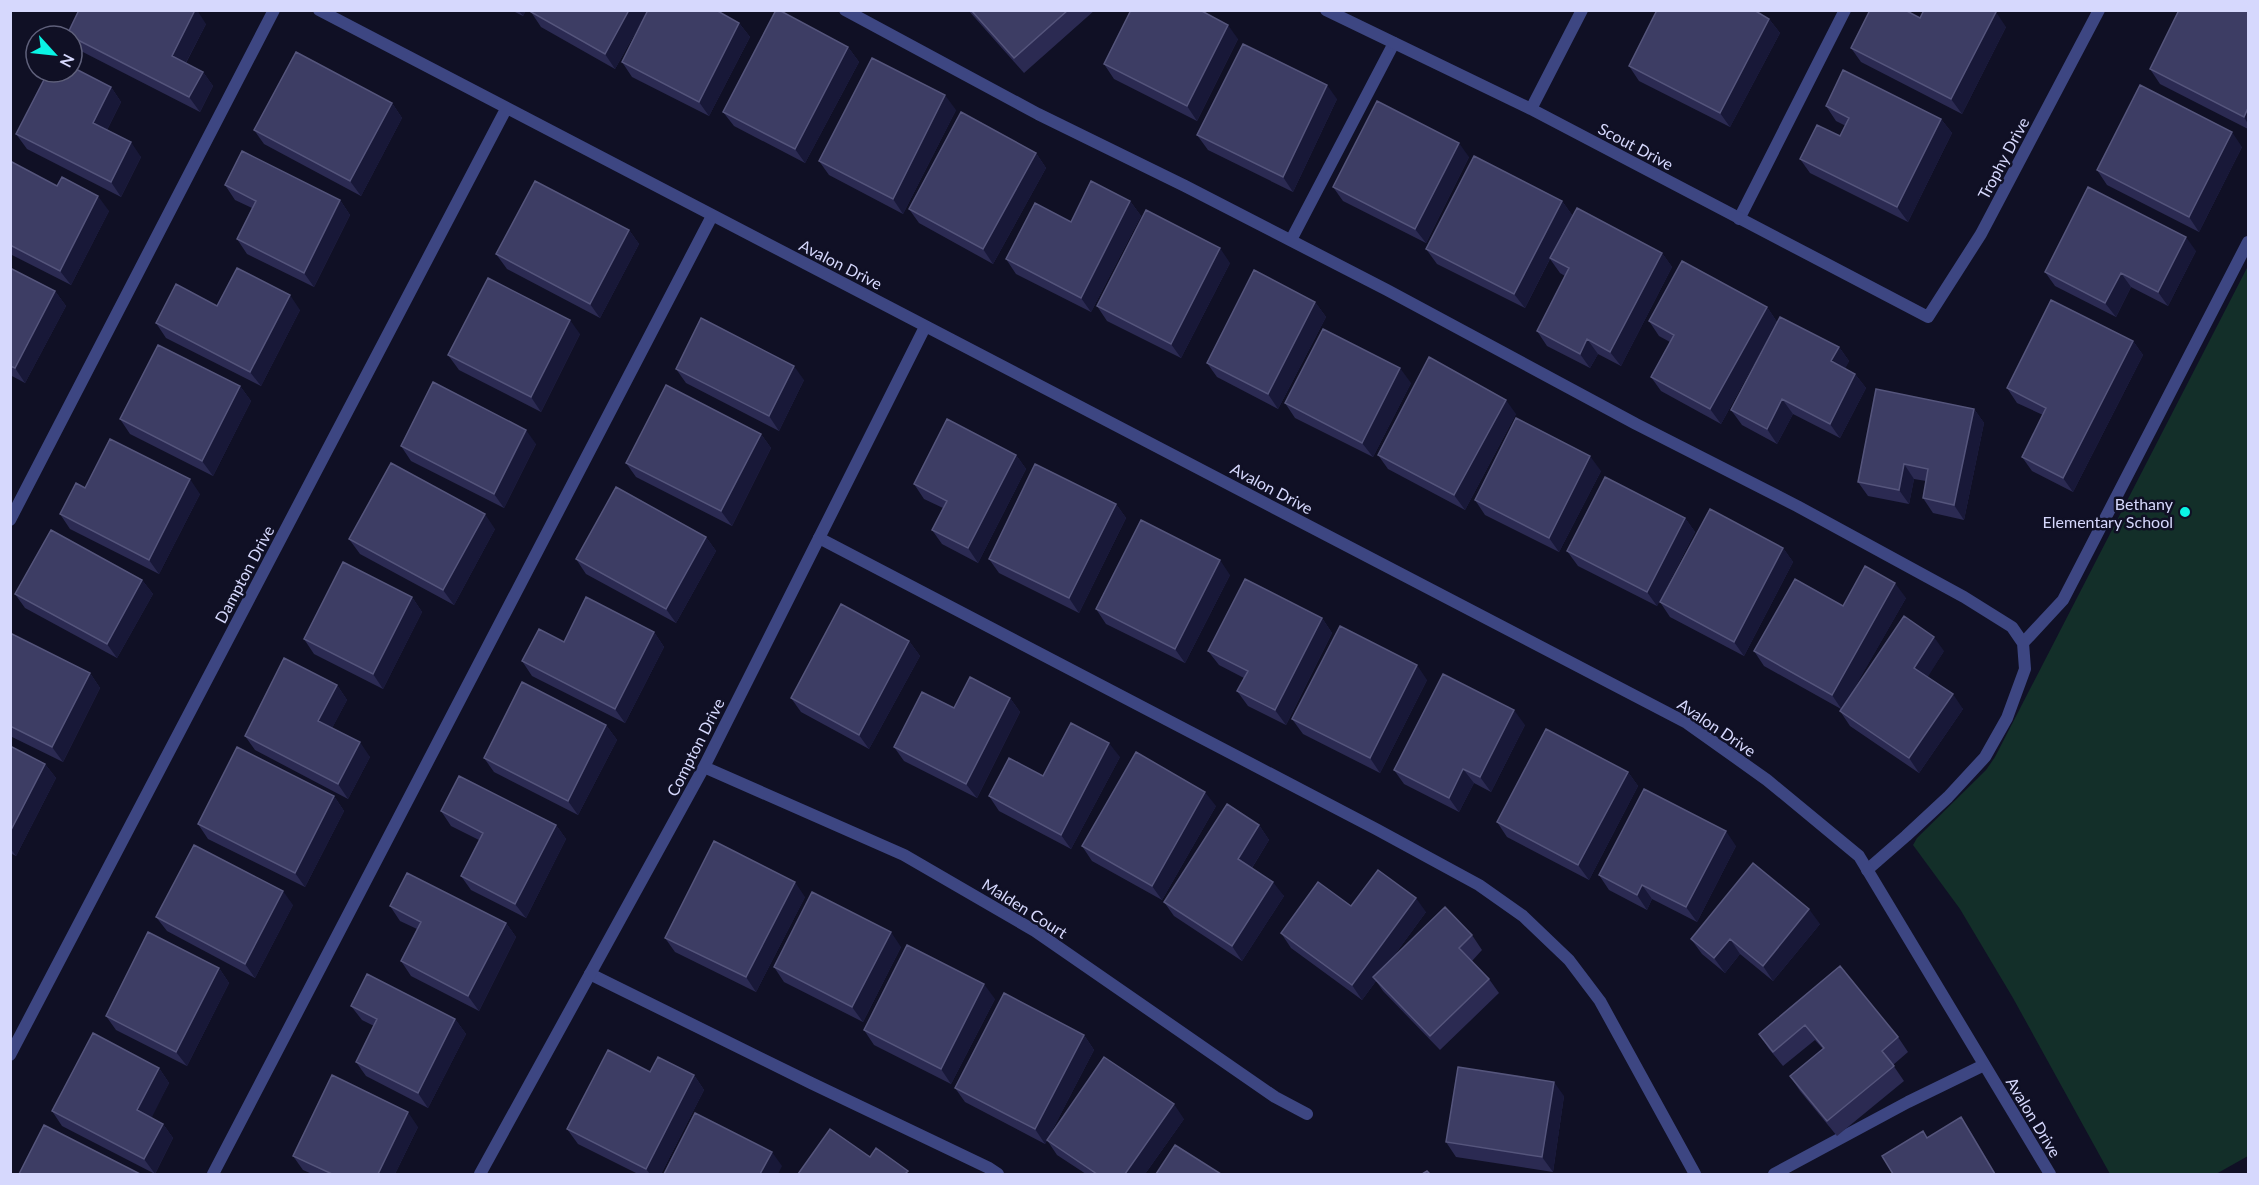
<svg xmlns="http://www.w3.org/2000/svg" width="2259" height="1185" font-family="Lato,sans-serif">
	<style>
		.green { fill: #132f29 }
		.lines { fill: none; stroke-linecap: round; stroke-linejoin: round }
		.service { stroke: #3d4682; stroke-width: 12 }
		.minor { stroke: #3d4682; stroke-width: 12 }
		.wall { fill: #2b2a52 }
		.shaded-wall { fill: #181838 }
		.building { fill: #3d3d64; stroke: #55557c; stroke-width: 1.5 }
		.poi-dot { fill: #0af4e5; stroke: #101025; stroke-width: 2 }
		.labels { text-anchor: middle; dominant-baseline: central; stroke-width: 5; stroke-linejoin: round; paint-order: stroke }
		.street-label { font-size: 16px; fill: #d6d8fd; stroke: #101025 }
		.poi-label { font-size: 16px; fill: #d6d8fd; stroke: #101025; text-anchor: end }
	</style>
	<rect width="100%" height="100%" fill="#101025"/>
	<path class="green" d="M2248,266V1156L2216,1174H2110L2013,998L1960,909L1913,845L1917,838L1986,770L1995,757Z"/>
	<g class="lines">
		<path class="service" d="M845,10L1038,114L1185,186L1387,290L1636,424L1797,506L1964,597L2012,627L2023,643L2025,669L2007,718L1985,757L1948,797L1906,836L1867,870
			M1739,219L1845,10
			M1291,240L1394,43
			M10,520L274,10
			M819,538L1376,829L1479,885L1523,916L1569,960L1600,1001L1695,1174
			M2023,643L2063,600L2248,242
			M590,974L811,1083L989,1168L998,1174
			M213,1174L712,216
			M1774,1174L1908,1102L1984,1065"/>
		<path class="minor" d="M319,10L1687,723L1767,780L1859,856L2050,1174
			M1326,10L1531,109L1928,317L1981,234L2099,10
			M1531,109L1582,10
			M704,767L904,855L1035,931L1275,1097L1307,1114
			M10,1055L506,109
			M480,1174L704,767L925,327"/>
	</g>
	<path class="wall" d="M511,10H526L523,16Z
		M532,10H648L615,69L541,27L531,12Z
		M968,10H1095L1024,73Z
		M2248,11V129L2160,84L2150,69Z
		M1920,18L2006,27L1962,114L1861,62L1851,48Z
		M1769,19L1780,33L1730,127L1639,81L1629,66Z
		M739,23L750,37L709,116L632,77L622,62Z
		M206,24L186,63L203,72L213,86L200,112L77,49L72,42V36H68L67,35Z
		M1238,39L1197,121L1114,79L1104,64Z
		M848,47L859,62L805,163L734,126L723,112Z
		M111,87L121,102L107,130L141,157L121,197L27,149L16,134Z
		M1337,99L1293,192L1208,150L1197,135Z
		M392,103L402,118L361,196L264,144L254,130Z
		M1826,106L1941,119L1952,133L1908,222L1810,173L1800,159L1840,136L1846,126L1836,121Z
		M956,110L903,214L829,175L819,161Z
		M2242,147L2199,232L2107,185L2097,170Z
		M1036,153L1046,168L993,264L919,223L909,209Z
		M1469,157L1426,243L1343,201L1333,187Z
		M10,161L57,186L109,211L71,285L10,254Z
		M225,185L340,200L350,215L314,287L247,254L237,239L252,208L235,200Z
		M1130,201L1141,216L1091,312L1016,274L1006,259L1071,222Z
		M1562,201L1572,215L1556,247L1662,253L1672,267L1621,366L1598,354L1590,368L1547,346L1537,331L1565,276L1560,273L1550,259L1525,308L1437,264L1426,249Z
		M629,230L639,244L600,318L507,269L496,254Z
		M2196,251L2168,306L2131,287L2116,317L2055,286L2045,272Z
		M1230,263L1181,358L1107,321L1097,306Z
		M10,268L55,291L66,306L25,383L10,375Z
		M1315,302L1326,317L1278,409L1217,377L1207,363Z
		M217,306L300,310L261,386L166,338L156,323Z
		M1767,307L1777,322L1721,424L1661,391L1651,377L1670,342L1659,336L1649,321Z
		M580,334L541,412L459,370L448,355Z
		M2133,341L2143,355L2073,492L2032,471L2022,457L2043,415L2017,403L2007,388Z
		M1839,347L1849,361L1845,368L1855,374L1866,388L1840,438L1793,414L1777,444L1742,425L1731,410Z
		M676,369L804,380L779,431L686,383Z
		M1411,383L1373,457L1295,418L1285,403Z
		M240,386L251,401L213,476L130,434L120,419Z
		M1974,409L1984,423L1964,520L1933,513L1923,498L1926,481L1914,479L1909,504L1868,496L1858,482Z
		M1516,414L1465,510L1388,469L1378,455Z
		M761,434L771,448L732,526L636,477L626,463Z
		M536,444L504,508L411,461L401,446Z
		M1016,455L1026,469L978,563L942,544L932,530L943,508L924,499L914,484Z
		M1601,471L1559,552L1485,515L1475,500Z
		M85,488L200,494L159,574L70,529L60,514Z
		M1116,504L1126,518L1079,613L999,573L989,559Z
		M1685,518L1695,532L1657,606L1578,566L1567,551Z
		M495,529L454,605L360,554L349,539Z
		M706,537L716,551L676,623L586,574L576,559Z
		M1783,548L1793,562L1744,656L1670,617L1660,602Z
		M1230,575L1185,663L1106,624L1096,609Z
		M142,580L153,594L117,658L25,608L15,594Z
		M412,597L422,612L383,689L314,654L304,639Z
		M1906,598L1849,697L1944,651L1927,677L1963,709L1919,773L1850,726L1840,711L1841,709L1764,666L1754,651L1843,606Z
		M1322,618L1332,633L1286,725L1248,706L1237,691L1244,678L1219,665L1208,651Z
		M654,632L664,647L625,723L532,676L522,661L564,642Z
		M10,633L90,673L100,688L63,762L10,736Z
		M909,641L920,656L869,749L801,712L791,698Z
		M1427,680L1380,773L1303,734L1292,719Z
		M337,685L347,700L332,728L370,757L348,799L255,750L245,736Z
		M1010,698L1020,712L977,798L904,761L894,747L954,708Z
		M606,725L617,740L578,815L494,772L484,758Z
		M1525,725L1491,792L1474,783L1459,812L1404,784L1394,770Z
		M10,746L45,764L56,778L16,856L10,853Z
		M1120,757L1071,849L999,811L989,796Z
		M1628,772L1638,786L1589,880L1507,837L1497,822Z
		M334,796L344,811L305,887L208,839L198,824Z
		M1216,806L1162,900L1092,861L1082,846Z
		M441,811L556,825L566,839L526,918L471,890L461,876L479,840L451,826Z
		M1259,825L1269,840L1252,868L1284,896L1242,961L1174,916L1164,902Z
		M1736,846L1697,922L1652,899L1647,910L1609,890L1599,875Z
		M805,897L756,992L675,952L665,938Z
		M293,905L255,978L167,931L156,917Z
		M390,906L506,923L516,937L479,1011L411,976L401,961L417,929L400,921Z
		M1351,906L1426,912L1393,957L1472,935L1482,950L1472,961L1489,979L1499,993L1440,1050L1383,991L1376,981L1362,1000L1291,948L1281,933Z
		M1820,924L1773,981L1740,954L1725,973L1702,954L1691,939Z
		M901,947L863,1022L784,982L774,967Z
		M1840,966L1898,1037L1908,1052L1893,1065L1904,1081L1837,1136L1800,1091L1790,1076L1823,1049L1815,1040L1783,1066L1769,1049L1759,1034Z
		M219,968L229,983L187,1066L116,1030L106,1016Z
		M995,999L951,1084L874,1045L864,1030Z
		M351,1006L455,1019L466,1034L428,1108L366,1076L356,1062L374,1026L362,1020Z
		M1084,1035L1094,1050L1045,1144L965,1102L955,1088Z
		M159,1068L169,1083L151,1117L163,1124L173,1138L155,1174L62,1126L52,1111Z
		M650,1072L694,1075L704,1090L661,1174H638L578,1144L567,1129Z
		M1564,1096L1553,1172L1456,1157L1446,1142Z
		M1184,1119L1145,1174H1086L1057,1155L1047,1140Z
		M418,1127L395,1174H312L303,1170L293,1156Z"/>
	<path class="shaded-wall" d="M195,10H197L206,24L182,70L172,56Z
		M518,10H526L523,16Z
		M629,10H648L615,69L605,54Z
		M1996,12L2006,27L1962,114L1951,99Z
		M1769,19L1780,33L1730,127L1720,113Z
		M739,23L750,37L709,116L699,102Z
		M1228,25L1238,39L1197,121L1187,106Z
		M848,47L859,62L805,163L795,149Z
		M203,72L213,86L200,112L189,97Z
		M1327,85L1337,99L1293,192L1283,177Z
		M111,87L121,102L103,138L93,123Z
		M945,95L956,110L903,214L893,199Z
		M392,103L402,118L361,196L350,181Z
		M2248,108V124L2244,117Z
		M1941,119L1952,133L1908,222L1897,207Z
		M2232,132L2242,147L2199,232L2189,217Z
		M131,142L141,157L121,197L111,182Z
		M1459,143L1469,157L1426,243L1415,229Z
		M1036,153L1046,168L993,264L983,249Z
		M98,196L109,211L71,285L60,271Z
		M340,200L350,215L314,287L304,273Z
		M1130,201L1141,216L1091,312L1081,298Z
		M1562,201L1572,215L1525,308L1514,294Z
		M629,230L639,244L600,318L590,304Z
		M2186,237L2196,251L2168,306L2158,292Z
		M1220,248L1230,263L1181,358L1171,344Z
		M1662,253L1672,267L1621,366L1610,352Z
		M2121,273L2131,287L2116,317L2105,303Z
		M55,291L66,306L25,383L15,368Z
		M290,295L300,310L261,386L250,372Z
		M1315,302L1326,317L1278,409L1268,394Z
		M1767,307L1777,322L1721,424L1710,409Z
		M570,320L580,334L541,412L531,397Z
		M1587,339L1598,354L1590,368L1580,354Z
		M2133,341L2143,355L2073,492L2063,478Z
		M1839,347L1849,361L1842,375L1831,361Z
		M794,366L804,380L779,431L769,416Z
		M1400,368L1411,383L1373,457L1362,443Z
		M1855,374L1866,388L1840,438L1830,424Z
		M240,386L251,401L213,476L202,461Z
		M1782,399L1793,414L1777,444L1767,429Z
		M1506,400L1516,414L1465,510L1454,495Z
		M1974,409L1984,423L1964,520L1954,505Z
		M526,430L536,444L504,508L494,494Z
		M761,434L771,448L732,526L721,511Z
		M1016,455L1026,469L978,563L968,548Z
		M1590,456L1601,471L1559,552L1549,538Z
		M1904,464L1914,479L1909,504L1899,490Z
		M190,479L200,494L159,574L149,560Z
		M1116,504L1126,518L1079,613L1069,598Z
		M485,514L495,529L454,605L443,590Z
		M1685,518L1695,532L1657,606L1647,592Z
		M706,537L716,551L676,623L666,609Z
		M1783,548L1793,562L1744,656L1734,642Z
		M1220,560L1230,575L1185,663L1175,649Z
		M142,580L153,594L117,658L107,644Z
		M1895,583L1906,598L1842,710L1832,695Z
		M412,597L422,612L383,689L373,674Z
		M1322,618L1332,633L1286,725L1275,710Z
		M654,632L664,647L625,723L615,709Z
		M1934,637L1944,651L1924,683L1914,668Z
		M909,641L920,656L869,749L859,735Z
		M1417,665L1427,680L1380,773L1370,758Z
		M90,673L100,688L63,762L52,747Z
		M337,685L347,700L328,736L318,721Z
		M1953,694L1963,709L1919,773L1909,758Z
		M1010,698L1020,712L977,798L966,784Z
		M1514,710L1525,725L1491,792L1480,777Z
		M606,725L617,740L578,815L568,801Z
		M360,742L370,757L348,799L338,784Z
		M1109,743L1120,757L1071,849L1061,835Z
		M45,764L56,778L16,856L10,848V832Z
		M1463,769L1474,783L1459,812L1449,798Z
		M1628,772L1638,786L1589,880L1578,865Z
		M1205,792L1216,806L1162,900L1152,886Z
		M334,796L344,811L305,887L295,873Z
		M556,825L566,839L526,918L515,904Z
		M1259,825L1269,840L1248,874L1238,859Z
		M1726,831L1736,846L1697,922L1686,907Z
		M795,882L805,897L756,992L746,977Z
		M1273,882L1284,896L1242,961L1232,946Z
		M1642,885L1652,899L1647,910L1637,895Z
		M283,891L293,905L255,978L245,964Z
		M1416,898L1426,912L1376,980L1373,977L1376,981L1362,1000L1352,985Z
		M1809,909L1820,924L1773,981L1763,966Z
		M506,923L516,937L479,1011L468,996Z
		M891,932L901,947L863,1022L852,1007Z
		M1730,939L1740,954L1725,973L1714,958Z
		M219,968L229,983L187,1066L176,1052Z
		M984,984L995,999L951,1084L941,1069Z
		M455,1019L466,1034L428,1108L418,1093Z
		M1084,1035L1094,1050L1045,1144L1035,1129Z
		M159,1068L169,1083L148,1125L137,1110Z
		M694,1075L704,1090L661,1174H650L646,1169Z
		M1554,1082L1564,1096L1553,1172L1542,1157Z
		M1174,1104L1184,1119L1145,1174H1125Z
		M408,1112L418,1127L395,1174H378Z
		M1961,1117L1971,1132L1996,1174H1995Z
		M163,1124L173,1138L155,1174L144,1159Z
		M772,1152L782,1166L778,1174H760Z"/>
	<path class="building" d="M79,10H195L172,56L203,72L189,97L72,37V36L67,35Z
		M532,10H629L605,54L531,12Z
		M648,10H716L739,23L699,102L622,62Z
		M776,10H779L848,47L795,149L723,112Z
		M971,10H1068L1014,58Z
		M1131,10H1200L1228,25L1187,106L1104,64Z
		M1657,10H1754L1769,19L1720,113L1629,66Z
		M1870,10H1905L1920,18L1924,10H1993L1996,12L1951,99L1851,48Z
		M2179,10L2248,11V108L2244,117L2150,69Z
		M1243,44L1327,85L1283,177L1197,135Z
		M296,52L392,103L350,181L254,130Z
		M872,58L945,95L893,199L819,161Z
		M72,67L111,87L93,123L131,142L111,182L16,134L48,72H72Z
		M1843,70L1941,119L1897,207L1800,159L1817,125L1840,136L1849,118L1826,106Z
		M2140,85L2232,132L2189,217L2097,170Z
		M1377,101L1459,143L1415,229L1333,187Z
		M961,112L1036,153L983,249L909,209Z
		M242,151L340,200L304,273L237,239L256,201L225,185Z
		M1474,156L1562,201L1514,294L1426,249Z
		M10,161L57,186L62,177L98,196L60,271L10,245Z
		M535,181L629,230L590,304L496,254Z
		M1091,181L1130,201L1081,298L1006,259L1035,203L1071,222Z
		M2088,187L2186,237L2158,292L2121,273L2105,303L2045,272Z
		M1577,208L1662,253L1610,352L1587,339L1580,354L1537,331L1569,268L1550,258Z
		M1146,210L1220,248L1171,344L1097,306Z
		M1682,261L1767,307L1710,409L1651,377L1674,335L1649,321Z
		M10,268L55,291L15,368L10,366Z
		M237,268L290,295L250,372L156,323L176,284L217,306Z
		M1254,270L1315,302L1268,394L1207,363Z
		M488,278L570,320L531,397L448,355Z
		M2051,300L2133,341L2063,478L2022,457L2046,408L2007,388Z
		M1780,317L1839,347L1831,361L1855,374L1830,424L1782,399L1767,429L1731,410Z
		M701,318L794,366L769,416L676,369Z
		M1323,329L1400,368L1362,443L1285,403Z
		M158,345L240,386L202,461L120,419Z
		M1429,357L1506,400L1454,495L1378,455Z
		M433,382L526,430L494,494L401,446Z
		M666,385L761,434L721,511L626,463Z
		M1876,389L1974,409L1954,505L1923,498L1928,469L1904,464L1899,490L1858,482Z
		M1516,418L1590,456L1549,538L1475,500Z
		M947,419L1016,455L968,548L932,530L947,501L914,484Z
		M110,439L190,479L149,560L60,514L76,483L85,488Z
		M391,463L485,514L443,590L349,539Z
		M1035,464L1116,504L1069,598L989,559Z
		M1605,477L1685,518L1647,592L1567,551Z
		M616,487L706,537L666,609L576,559Z
		M1710,509L1783,548L1734,642L1660,602Z
		M1141,520L1220,560L1175,649L1096,609Z
		M51,530L142,580L107,644L15,594Z
		M343,562L412,597L373,674L304,639Z
		M1865,566L1895,583L1832,695L1754,651L1795,579L1843,606Z
		M1245,579L1322,618L1275,710L1237,691L1248,671L1208,651Z
		M586,597L654,632L615,709L522,661L539,629L564,642Z
		M841,604L909,641L859,735L791,698Z
		M1904,616L1934,637L1914,668L1953,694L1909,758L1840,711Z
		M1340,626L1417,665L1370,758L1292,719Z
		M10,633L90,673L52,747L10,726Z
		M284,658L337,685L318,721L360,742L338,784L245,736Z
		M1443,674L1514,710L1480,777L1463,769L1449,798L1394,770Z
		M970,677L1010,698L966,784L894,747L922,692L954,708Z
		M522,682L606,725L568,801L484,758Z
		M1071,723L1109,743L1061,835L989,796L1009,758L1043,776Z
		M1546,729L1628,772L1578,865L1497,822Z
		M10,746L45,764L10,832Z
		M237,747L334,796L295,873L198,824Z
		M1136,752L1205,792L1152,886L1082,846Z
		M459,776L556,825L515,904L461,876L483,833L441,811Z
		M1644,789L1726,831L1686,907L1642,885L1637,895L1599,875Z
		M1227,804L1259,825L1238,859L1273,882L1232,946L1164,902Z
		M714,841L795,882L746,977L665,938Z
		M194,845L283,891L245,964L156,917Z
		M1753,863L1809,909L1763,966L1730,939L1714,958L1691,939Z
		M1378,870L1416,898L1352,985L1281,933L1318,882L1351,906Z
		M407,873L506,923L468,996L401,961L421,922L390,906Z
		M812,892L891,932L852,1007L774,967Z
		M1445,907L1472,935L1459,948L1489,979L1430,1036L1373,977Z
		M148,932L219,968L176,1052L106,1016Z
		M907,945L984,984L941,1069L864,1030Z
		M1840,966L1898,1037L1882,1051L1894,1066L1827,1121L1790,1076L1824,1048L1805,1025L1773,1052L1759,1034Z
		M367,974L455,1019L418,1093L356,1062L377,1019L351,1006Z
		M1004,993L1084,1035L1035,1129L955,1088Z
		M93,1033L159,1068L137,1110L163,1124L144,1159L52,1111Z
		M608,1050L650,1072L658,1057L694,1075L646,1169L567,1129Z
		M1104,1057L1174,1104L1125,1174H1097L1047,1140Z
		M1458,1067L1554,1082L1542,1157L1446,1142Z
		M332,1075L408,1112L378,1174H332L293,1156Z
		M695,1113L772,1152L760,1174H664Z
		M1961,1117L1995,1174H1893L1882,1156L1923,1131L1927,1138Z
		M44,1125L140,1174H19Z
		M830,1129L870,1157L876,1148L908,1171L905,1174H798Z
		M1175,1145L1221,1174H1156Z
		M1427,1171L1430,1174H1422Z"/>
	<circle class="poi-dot" cx="2185" cy="512" r="6"/>
	<g class="labels">
		<g class="street-label">
			<text transform="translate(1636 146) rotate(28)">Scout Drive</text>
			<text transform="translate(2003 158) rotate(-62)">Trophy Drive</text>
			<text transform="translate(841 264) rotate(27)">Avalon Drive</text>
			<text transform="translate(1272 488) rotate(28)">Avalon Drive</text>
			<text transform="translate(244 574) rotate(-62)">Dampton Drive</text>
			<text transform="translate(1717 727) rotate(34)">Avalon Drive</text>
			<text transform="translate(695 747) rotate(-63)">Compton Drive</text>
			<text transform="translate(1025 908) rotate(32)">Malden Court</text>
			<text transform="translate(2034 1117) rotate(59)">Avalon Drive</text>
		</g>
		<g class="poi-label">
			<text x="2173" y="503">Bethany<tspan x="2173" dy="18">Elementary School</tspan></text>
		</g>
	</g>
	<rect width="2259" height="1185" fill="none" stroke="#d6d8fd" stroke-width="24"/>
	<g transform="translate(54 54) rotate(117)"><circle r="28" fill="#101025" stroke="#5f607b" stroke-width="1.5"/>
	<path d="M0-4.5L10 22L0 15L-10 22Z" fill="#0af4e5"/>
	<text y="-9" font-size="16" font-weight="bold" text-anchor="middle" fill="#d6d8fd">N</text>
	</g>
</svg>
